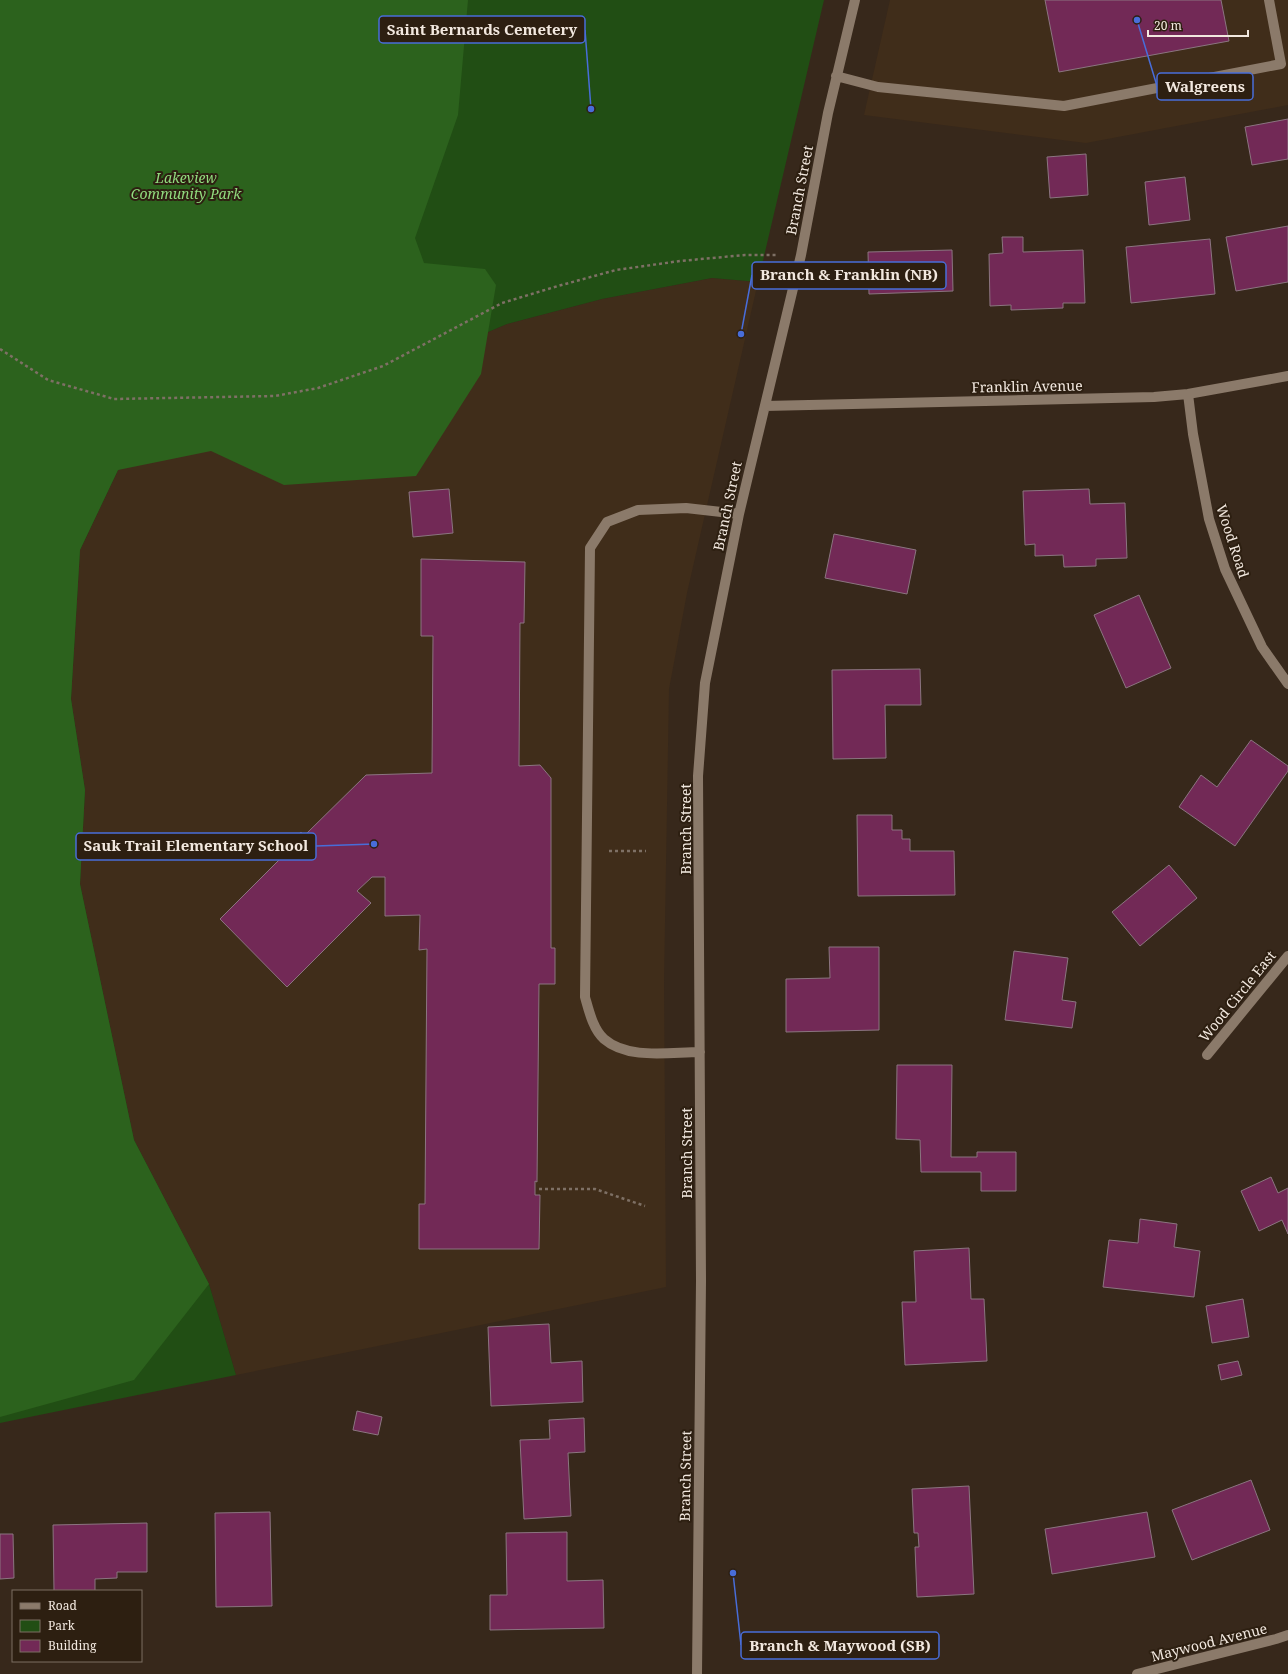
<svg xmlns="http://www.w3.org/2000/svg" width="1288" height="1674" font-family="'Noto Serif',serif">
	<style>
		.built { fill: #402d1a }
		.green { fill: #214e14 }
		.forest { fill: #2c621d }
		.building { fill: #722956; stroke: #8b7580 }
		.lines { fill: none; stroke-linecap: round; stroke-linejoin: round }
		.path { stroke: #7e7065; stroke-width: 2.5; stroke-dasharray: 3 3; stroke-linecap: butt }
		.minor { stroke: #8b7a6a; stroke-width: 10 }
		.labels { text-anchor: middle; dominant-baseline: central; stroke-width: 4; stroke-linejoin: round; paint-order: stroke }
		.park-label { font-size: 14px; font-style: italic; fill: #91db7e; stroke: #2d1f11 }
		.street-label { font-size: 14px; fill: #f2e8df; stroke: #2d1f11 }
		.leader { fill: none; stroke: #486dd9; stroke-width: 1.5 }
		.callout-dot { fill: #486dd9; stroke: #2d1f11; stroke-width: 1.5 }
		.callout { fill: #2d1f11; stroke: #486dd9; stroke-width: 1.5 }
		.callout-label { font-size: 15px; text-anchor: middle; font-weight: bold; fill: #f2e8df }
	</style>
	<rect width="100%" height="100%" fill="#37281b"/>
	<path class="built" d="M890,0H1288V105L1086,143L864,115Z
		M712,278L758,282L687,593L669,689L664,981L666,1287L236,1375L209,1284L134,1140L80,884L85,790L71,699L80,550L118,470L392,373L507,324L602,299Z"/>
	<path class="green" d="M0,0H824L758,282L712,278L602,299L507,324L392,373L118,470L80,550L71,699L85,790L80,884L134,1140L209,1284L236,1375L0,1423Z"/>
	<path class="forest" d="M0,0H468L458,115L415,238L424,263L485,269L496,285L481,374L416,476L284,485L211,451L118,470L80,550L71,699L85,790L80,884L134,1140L209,1284L134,1380L0,1417Z"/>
	<path class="building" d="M1045,0H1221L1229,41L1059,72Z
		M1288,119V159L1252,165L1245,127Z
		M1086,154L1088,195L1050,198L1047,157Z
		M1185,177L1190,220L1149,225L1145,182Z
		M1288,226V282L1236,291L1226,237Z
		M1002,237H1023V252L1083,250L1085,303H1063V308L1011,310V305L990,306L989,254L1003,253Z
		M1210,239L1215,294L1131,303L1126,247Z
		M952,250L953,291L869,294L868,252Z
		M449,489L453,533L413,537L409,492Z
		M1089,489L1090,504L1125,503L1127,558L1096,559V566L1064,567L1063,555L1035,556V544L1025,545L1023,491Z
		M834,534L916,550L907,594L825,578Z
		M421,559L525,562L524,623H520L519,766L540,765L551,778V948H555V984H539L537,1182L535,1181V1195H540L539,1249H419V1204H425L427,949L419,950L420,915L385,916V877H372L357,891L371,903L287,987L220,919L289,850L286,846L301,832L304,836L366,775L432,773L433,636H421Z
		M1139,595L1171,668L1126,688L1094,615Z
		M920,669L921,705H885L886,758L833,759L832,670Z
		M1251,740L1288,766V771L1235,846L1179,807L1201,775L1217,787Z
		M857,815H892V830H902V839H910V851H954L955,895L858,896Z
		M1169,865L1197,898L1140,946L1112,912Z
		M829,947H879V1030L786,1032V979L830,978Z
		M1014,951L1068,958L1062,1000L1076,1002L1072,1028L1005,1020Z
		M897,1065H952L951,1157H977V1152H1016V1191H981V1172H921L920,1140L896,1139Z
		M1271,1177L1278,1193L1288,1188V1234L1282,1220L1259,1231L1241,1191Z
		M1140,1219L1177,1224L1174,1247L1200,1251L1194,1297L1103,1287L1109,1240L1138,1243Z
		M969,1248L971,1299H984L987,1361L905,1365L902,1302H916L914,1251Z
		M1243,1299L1249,1337L1212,1343L1206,1306Z
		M549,1324L551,1363L582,1361L583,1402L491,1406L488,1327Z
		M1238,1361L1242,1375L1221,1380L1218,1365Z
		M357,1411L382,1417L378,1435L353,1430Z
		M584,1418L585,1452L568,1453L571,1516L524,1519L520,1440L550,1439L549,1420Z
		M1251,1480L1270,1530L1192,1560L1172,1510Z
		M969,1486L974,1594L917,1597L915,1547H919L918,1533H914L912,1489Z
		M270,1512L272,1606L216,1607L215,1513Z
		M1147,1512L1155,1557L1052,1574L1045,1529Z
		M147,1523V1572H117V1578L95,1579V1591H54L53,1525Z
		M567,1532V1581L603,1580L604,1628L490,1630V1595H507L506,1533Z
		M0,1534H13L14,1578L0,1579Z"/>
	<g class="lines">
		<path class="path" d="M0,349L48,380L114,399L275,396L318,388L383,366L502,303L558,286L616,270L680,261L745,255H777
			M609,851H646
			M539,1189H595L645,1206"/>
		<path class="minor" d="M836,76L878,87L1064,106L1281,64L1269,0
			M1188,394L1193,434L1209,519L1225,569L1262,647L1288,684
			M765,406L1154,397L1188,394L1288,376
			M700,1052C670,1052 628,1060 604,1039C593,1029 589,1011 585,997L590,548L607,522L638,510L686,508L739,514
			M1207,1055L1288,956
			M697,1674L701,1281L698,776L705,683L739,514L801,255L828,113L855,0
			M1137,1674L1276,1639L1288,1635"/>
	</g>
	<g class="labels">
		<g class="park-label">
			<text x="186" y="177">Lakeview<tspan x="186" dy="16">Community Park</tspan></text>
		</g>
		<g class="street-label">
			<text transform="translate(799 190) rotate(-79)">Branch Street</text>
			<text transform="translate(1027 386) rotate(-1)">Franklin Avenue</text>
			<text transform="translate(727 506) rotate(-78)">Branch Street</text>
			<text transform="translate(1233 541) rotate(72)">Wood Road</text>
			<text transform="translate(685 829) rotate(-90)">Branch Street</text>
			<text transform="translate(1237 996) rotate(-51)">Wood Circle East</text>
			<text transform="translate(686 1153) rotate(-90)">Branch Street</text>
			<text transform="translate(685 1476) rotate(-89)">Branch Street</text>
			<text transform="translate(1209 1642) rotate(-14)">Maywood Avenue</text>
		</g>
	</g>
	<path class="leader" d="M591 109L585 30M1137 20L1157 86M741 334L752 275M374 844L316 846M733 1573L741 1645"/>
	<g class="callout-dot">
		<circle cx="591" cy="109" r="4"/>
		<circle cx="1137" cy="20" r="4"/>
		<circle cx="741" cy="334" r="4"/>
		<circle cx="374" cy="844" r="4"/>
		<circle cx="733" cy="1573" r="4"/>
	</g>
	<g class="callout">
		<rect x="379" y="16" width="206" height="27" rx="4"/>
		<rect x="1157" y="73" width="96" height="27" rx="4"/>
		<rect x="752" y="262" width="194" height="27" rx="4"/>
		<rect x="76" y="833" width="240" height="27" rx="4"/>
		<rect x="741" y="1632" width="198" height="27" rx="4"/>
	</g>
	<g class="callout-label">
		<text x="482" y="35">Saint Bernards Cemetery</text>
		<text x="1205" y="92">Walgreens</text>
		<text x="849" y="280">Branch &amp; Franklin (NB)</text>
		<text x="196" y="851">Sauk Trail Elementary School</text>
		<text x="840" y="1651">Branch &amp; Maywood (SB)</text>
	</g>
	<rect x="12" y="1590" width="130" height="72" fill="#2d1f11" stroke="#7c6f63"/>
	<rect x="20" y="1603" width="20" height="6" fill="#8b7a6a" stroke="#7c6f63"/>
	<text x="48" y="1610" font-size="12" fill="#f2e8df">Road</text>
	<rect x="20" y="1620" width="20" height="12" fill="#214e14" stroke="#7c6f63"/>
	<text x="48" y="1630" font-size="12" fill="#f2e8df">Park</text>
	<rect x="20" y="1640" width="20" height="12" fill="#722956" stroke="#7c6f63"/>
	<text x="48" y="1650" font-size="12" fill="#f2e8df">Building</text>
	<path d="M1148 30v6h100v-6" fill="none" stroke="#f2e8df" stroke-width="2"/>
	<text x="1154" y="30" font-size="12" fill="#f2e8df" stroke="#2d1f11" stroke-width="3" paint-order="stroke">20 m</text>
</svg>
